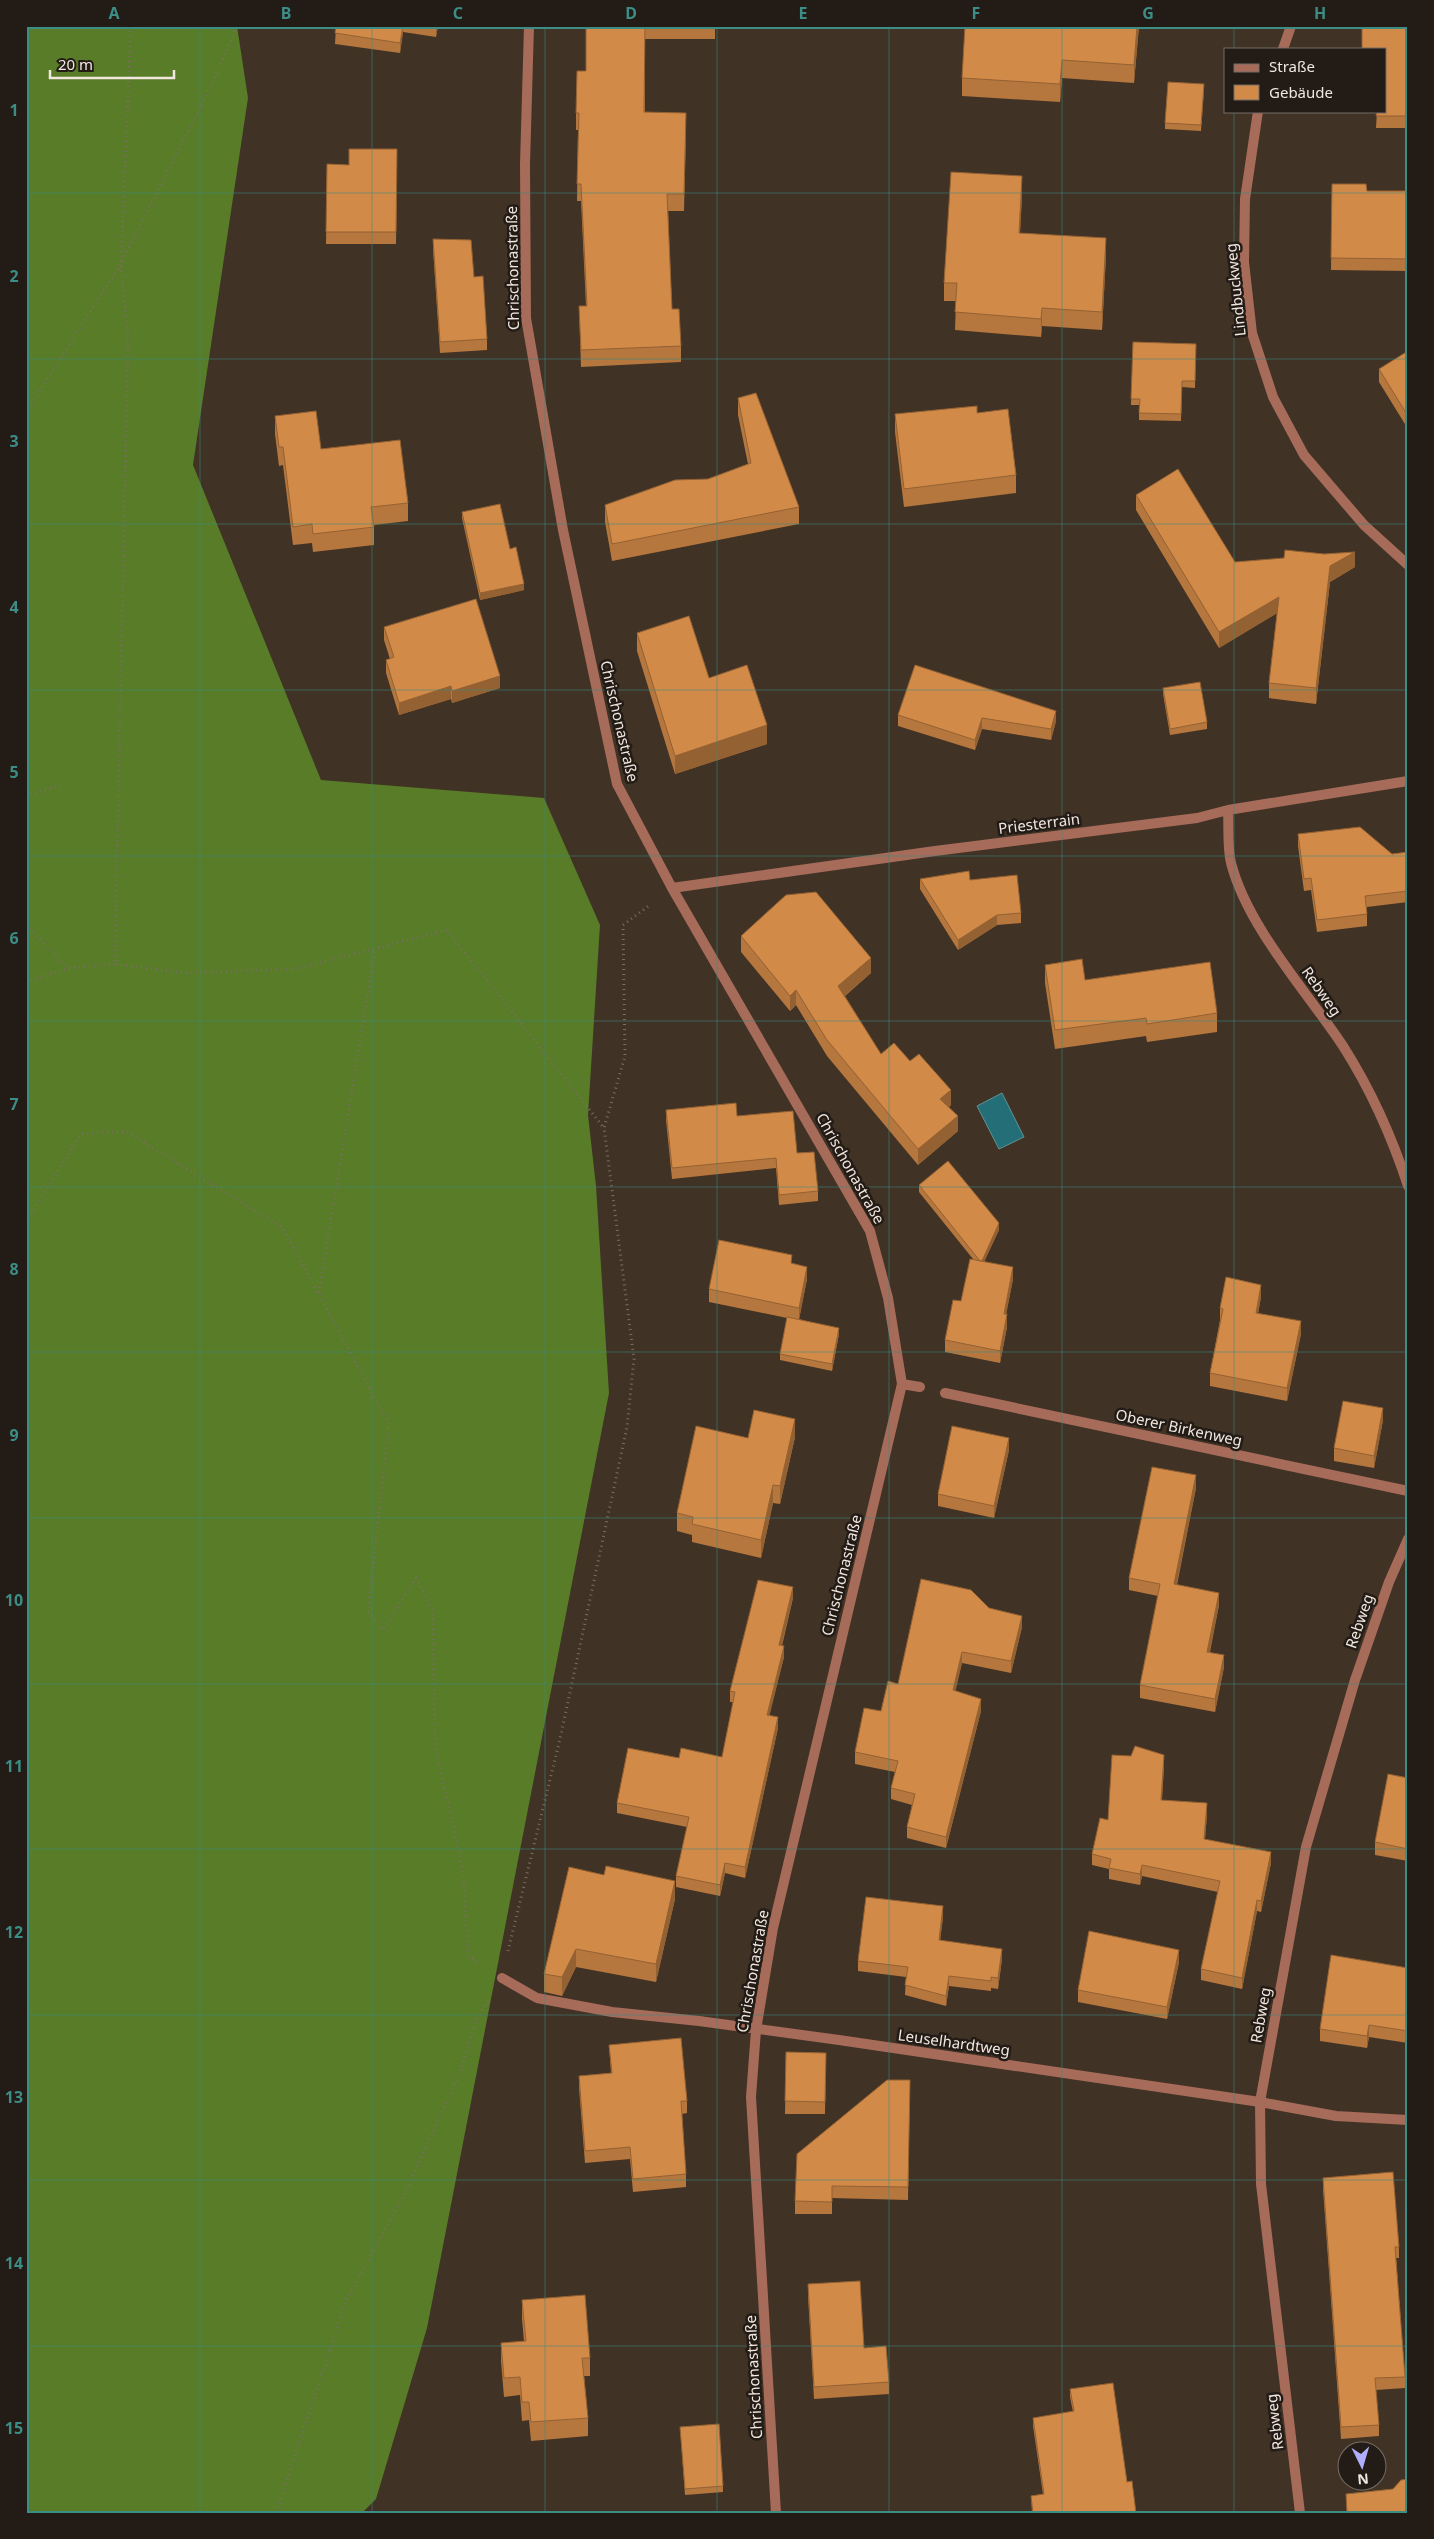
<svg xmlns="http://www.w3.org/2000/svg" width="1434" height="2539" font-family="'Noto Sans',sans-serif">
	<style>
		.forest { fill: #587c27 }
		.water { fill: #246f77; stroke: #629396 }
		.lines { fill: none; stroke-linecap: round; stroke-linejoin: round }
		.path { stroke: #7b6e63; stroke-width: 3; stroke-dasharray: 1 4; stroke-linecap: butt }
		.minor { stroke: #a76b5a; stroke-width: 10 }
		.wall { fill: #b5773e }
		.shaded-wall { fill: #936132 }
		.building { fill: #d28a48; stroke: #936132 }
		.grid { fill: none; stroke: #3c8d85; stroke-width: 1; stroke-opacity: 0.55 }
		.labels { text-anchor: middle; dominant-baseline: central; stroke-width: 5; stroke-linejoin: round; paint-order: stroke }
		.street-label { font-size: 15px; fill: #f1e7df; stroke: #221b16 }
		.neatline { fill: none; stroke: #3c8d85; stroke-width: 2 }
		.grid-label { font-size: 16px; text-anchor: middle; font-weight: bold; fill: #3c8d85 }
	</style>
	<rect width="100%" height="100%" fill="#403225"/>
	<path class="forest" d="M26,26H237L248,98L193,465L321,780L544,798L600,925L588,1115L596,1186L609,1393L427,2328L376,2499L362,2513H26Z"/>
	<path class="water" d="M1002,1093L1024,1137L999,1149L977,1106Z"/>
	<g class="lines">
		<path class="path" d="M131,26L121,263L128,337L115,964L185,973L295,969L447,930L604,1128L625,1056L623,925L650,905
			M26,413L121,263L212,84L237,26
			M26,796L60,785
			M26,925L68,968
			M26,982L68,968L115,964
			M26,1222L81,1134L126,1131L283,1228L389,1424L368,1611L383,1630L416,1578L433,1611L435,1745L463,1870L468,1955L481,1964
			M319,1293L375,949
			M508,1951L560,1739L627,1427L634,1359L604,1128
			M276,2513L346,2301L406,2191L459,2075L476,2021L488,2001"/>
		<path class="minor" d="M529,26L525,164L526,318L563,530L617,784L672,888L870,1231L888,1298L902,1384L773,1928L756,2030L751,2097L776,2513
			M1283,49L1291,26
			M1258,111L1245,199L1244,262L1252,333L1273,397L1304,455L1364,525L1408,565
			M1228,810C1229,827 1227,847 1231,863C1248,928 1306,990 1343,1046C1371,1090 1392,1137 1408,1186
			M672,888L935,851L1197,818L1228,810L1408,781
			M902,1384L920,1387
			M945,1393L1408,1491
			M502,1978L537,1998L612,2012L699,2021L839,2040L1260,2102L1336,2116L1408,2120
			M1300,2513L1261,2184L1260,2102L1306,1847L1355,1680L1389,1582L1408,1539"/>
	</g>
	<path class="wall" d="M336,26H438L436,37L403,32L400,53L335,44Z
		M586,26H715V39H645V112L686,130L684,211H668L672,309L681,346V362L581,367L579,306H586L581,201H577L578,130H576V113L586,71Z
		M965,26H1139L1134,83L1062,78L1060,102L962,96V78Z
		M1408,26V128H1376L1377,111Z
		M1204,90L1201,131L1165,129V123Z
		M397,149L396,244H326L327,164L349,165Z
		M1332,184L1367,191H1408V271L1331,270Z
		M1022,195L1020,233L1106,256L1102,330L1042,326L1041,337L955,330L956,301H944V283Z
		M433,239L474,277L487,339V350L440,353L433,249Z
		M1133,342L1196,344L1195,388L1182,387L1181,421L1139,420V405H1131Z
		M1408,351V429L1379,382V369Z
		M738,398L799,507V524L612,561L605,522V505L708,479L748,464L738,415Z
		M977,413L1016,475V493L904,507L895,432V414Z
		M275,416L321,449L408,503V521L374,525V545L313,552L312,543L293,545L283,465L279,466L275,434Z
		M1136,495L1235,562L1355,567L1330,582L1316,704L1269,698V683L1277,613L1219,648L1136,510Z
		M462,512L510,549L524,590L480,600L462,518Z
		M384,627L500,688L452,703L451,699L399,715L386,673V660L390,659L384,640Z
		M637,633L709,678L767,744L675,774L637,651Z
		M1163,688L1207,722V729L1170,735L1163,694Z
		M898,715L1056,721L1051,740L982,729L975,750L898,726Z
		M1298,834L1392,854L1408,852V902L1367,907V926L1317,932L1311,890L1304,891L1298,846Z
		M920,879L970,880L1021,913V923L997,925L958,950L920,889Z
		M741,936L871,973L845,996L881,1054L910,1061L951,1105L949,1107L958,1131L918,1165L827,1056L796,1005L790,1011L741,952Z
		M1045,965L1085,980L1217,1013V1032L1147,1042L1146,1036L1055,1049L1045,983Z
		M666,1110L737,1116L818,1191V1201L779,1205L776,1168L672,1179L666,1120Z
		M919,1185L999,1230L984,1261L1013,1279L1006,1314L1007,1327L1000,1363L945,1352V1340L961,1301L973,1259L919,1192Z
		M792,1264L807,1279L799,1319L839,1334L832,1371L780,1360V1354L787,1318L709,1302V1289Z
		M1261,1297L1258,1313L1301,1334L1287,1401L1210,1386V1373L1220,1320V1308Z
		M1383,1420L1374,1468L1334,1461V1448Z
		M795,1437L780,1504L773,1503L761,1558L692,1542V1535L677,1531V1513L748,1438Z
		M1009,1450L994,1518L938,1506V1494Z
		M1196,1488L1177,1585L1219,1605L1210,1652L1224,1667L1215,1712L1140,1698V1685L1158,1596L1129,1590V1578Z
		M793,1598L782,1646L784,1657L769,1715L778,1728L745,1878L725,1873L720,1896L676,1887V1876L687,1827L617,1813V1803L679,1758L722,1757L733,1702H730V1691Z
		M989,1608L1022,1627L1011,1673L962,1663L955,1691L981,1711L946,1848L907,1838V1827L912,1805L891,1799V1788L895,1772L855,1764V1752L881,1711L898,1684Z
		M1164,1766L1162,1800L1207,1814L1205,1839L1271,1863L1261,1912L1257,1911L1242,1989L1201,1980V1969L1218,1892L1142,1876L1140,1885L1109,1879V1869L1092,1865V1854L1108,1820Z
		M1408,1778V1861L1375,1855V1842Z
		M569,1867L675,1899L656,1982L576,1967L562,1996L544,1992V1974Z
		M943,1917L940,1940L1002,1959L998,1989L991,1988V1991L949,1986L946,2006L905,1995L906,1977L858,1971V1961Z
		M1179,1962L1167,2019L1078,2002V1990Z
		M1408,1968V2043L1369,2037L1367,2048L1320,2041V2029Z
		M609,2045L687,2101V2113L682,2114L686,2174V2187L633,2192L630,2159L585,2163L579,2088V2076L611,2073Z
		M786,2052L826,2053L825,2114H785Z
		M910,2080L908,2200L832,2198V2214H795V2201Z
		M1323,2178L1399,2247V2258H1396L1405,2377V2388L1376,2390L1379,2425V2436L1341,2439L1323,2189Z
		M808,2284L864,2348L889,2382V2394L814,2399L808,2296Z
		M522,2300L590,2358V2376H584L588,2418V2436L531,2441L529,2420L522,2421L520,2395L504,2397L501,2361V2343L524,2341L522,2319Z
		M1070,2389L1127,2482L1136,2513H1032L1031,2496L1043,2494L1033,2426V2418L1073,2412L1070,2397Z
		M680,2427L723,2486V2492L685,2495Z"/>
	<path class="shaded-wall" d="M403,26V32L400,53V43Z
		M436,26H438L436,37Z
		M1137,26H1139L1134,83V65Z
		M1062,60V78L1060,102V84Z
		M1022,176V195L1019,251V233Z
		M1106,238V256L1102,330V312Z
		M1042,308V326L1041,337V319Z
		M1355,552V567L1330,582L1316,704V688L1330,566Z
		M524,584V590L480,600V593Z
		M1279,597V612L1219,648V632Z
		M500,676V688L452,703V691Z
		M451,686V699L399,715V703Z
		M1056,711V721L1051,740V729Z
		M982,718V729L975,750V740Z
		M767,725V744L675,774V756Z
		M997,915V925L958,950V940Z
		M871,958V973L838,1001V986Z
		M796,990V1005L790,1011V996Z
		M951,1090V1105L940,1114V1099Z
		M958,1116V1131L918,1165V1149Z
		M999,1223V1230L981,1269V1262Z
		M807,1267V1279L799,1320V1308Z
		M1013,1267V1279L1004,1326V1314Z
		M1261,1285V1297L1256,1325V1313Z
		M1007,1314V1327L1000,1363V1351Z
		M1301,1321V1334L1287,1401V1388Z
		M839,1328V1334L832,1371V1364Z
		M1383,1408V1420L1374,1468V1456Z
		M795,1419V1437L780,1504V1486Z
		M1009,1438V1450L994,1518V1506Z
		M1196,1475V1488L1174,1597V1584Z
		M773,1485V1503L761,1558V1540Z
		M793,1587V1598L779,1656V1645Z
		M1219,1593V1605L1207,1664V1652Z
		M1022,1616V1627L1011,1673V1661Z
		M784,1646V1657L767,1726V1715Z
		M962,1652V1663L953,1702V1690Z
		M1224,1655V1667L1215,1712V1699Z
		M981,1699V1711L946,1848V1837Z
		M778,1717V1728L745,1878V1867Z
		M1164,1755V1766L1161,1811V1800Z
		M1207,1803V1814L1204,1850V1839Z
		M1271,1852V1863L1261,1912V1901Z
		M725,1863V1873L720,1896V1885Z
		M1142,1865V1876L1140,1885V1874Z
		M675,1881V1899L656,1982V1964Z
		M1257,1900V1911L1242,1989V1978Z
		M943,1906V1917L939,1950V1940Z
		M576,1949V1967L562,1996V1977Z
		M1002,1949V1959L998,1989V1978Z
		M1179,1950V1962L1167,2019V2007Z
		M949,1976V1986L946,2006V1996Z
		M1369,2025V2037L1367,2048V2036Z"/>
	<path class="building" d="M336,26H403L400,43L335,33Z
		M586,26H645L644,112L686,113L684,194H667L672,309H679L681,346L581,350L579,306H587L581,184H577L579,113H576L577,71H586Z
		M965,26H1137L1134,65L1062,60L1060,84L962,78Z
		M1362,26H1408V116H1376L1377,111H1385V49H1362Z
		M1168,82L1204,84L1201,125L1165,123Z
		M349,149H397L396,232H326L327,164L349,165Z
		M951,172L1022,176L1019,233L1106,238L1102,312L1042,308L1041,319L955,312L957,283H944Z
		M1332,184H1366L1367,191H1408V259L1331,258Z
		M433,239L471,240L474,277L483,276L487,339L440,342Z
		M1133,342L1196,344L1195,381H1182L1181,414L1139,413L1140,399H1131Z
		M1408,351V416L1379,369Z
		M756,393L799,507L612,544L605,505L675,480L708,479L751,463L738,398Z
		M977,406V413L1008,409L1016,475L904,489L895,414Z
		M316,411L321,449L400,440L408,503L371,507L374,527L313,534L312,524L293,527L283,447H279L275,416Z
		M1178,469L1235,562L1284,558L1285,550L1324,554L1355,552L1330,566L1316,688L1269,683L1279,597L1219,632L1136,495Z
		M500,504L510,549L516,547L524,584L480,593L462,512Z
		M476,599L500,676L452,691L451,686L399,703L386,660L394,657L384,627Z
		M689,616L709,678L747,665L767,725L675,756L637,633Z
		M915,665L1056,711L1051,729L982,718L975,740L898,715Z
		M1200,682L1207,722L1170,729L1163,688Z
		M1360,827L1392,854L1408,852V891L1365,896L1367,914L1317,920L1311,878L1304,879L1298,834Z
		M969,871L970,880L1017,875L1021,913L997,915L958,940L920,879Z
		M816,892L871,958L838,986L881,1054L894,1043L910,1061L919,1054L951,1090L940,1099L958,1116L918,1149L827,1040L796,990L790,996L741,936L786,895Z
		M1082,959L1085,980L1210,962L1217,1013L1147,1024L1146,1018L1055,1030L1045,965Z
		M736,1103L737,1116L793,1111L797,1153L814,1152L818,1191L779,1195L776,1158L672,1168L666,1110Z
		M948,1161L999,1223L982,1261H980L919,1185Z
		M719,1240L792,1255L791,1263L807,1267L799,1308L709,1289Z
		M970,1259L1013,1267L1004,1314H1007L1000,1351L945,1340L953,1300L961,1301Z
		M1226,1277L1261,1285L1256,1313L1301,1321L1287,1388L1210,1373L1223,1309L1220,1308Z
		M787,1317L839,1328L832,1364L780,1354Z
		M1343,1401L1383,1408L1374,1456L1334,1448Z
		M754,1410L795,1419L780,1486L773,1485L761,1540L692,1524L693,1517L677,1513L696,1426L748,1438Z
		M952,1426L1009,1438L994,1506L938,1494Z
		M1152,1467L1196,1475L1174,1584L1219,1593L1207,1652L1224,1655L1215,1699L1140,1685L1160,1584L1129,1578Z
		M921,1579L971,1590L989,1608L1022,1616L1011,1661L962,1652L953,1690L981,1699L946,1837L907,1827L915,1794L891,1788L898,1761L855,1752L864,1708L881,1711L888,1681L898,1684Z
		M758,1580L793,1587L779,1645L784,1646L767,1715L778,1717L745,1867L725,1863L720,1885L676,1876L689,1817L617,1803L628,1748L679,1758L681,1748L722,1757L735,1692L730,1691Z
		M1135,1746L1164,1755L1161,1800L1207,1803L1204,1839L1271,1852L1261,1901L1257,1900L1242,1978L1201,1969L1220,1881L1142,1865L1140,1874L1109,1868L1111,1859L1092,1854L1100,1818L1108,1820L1112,1755L1131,1756Z
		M1388,1774L1408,1778V1849L1375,1842Z
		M606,1866L675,1881L656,1964L576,1949L562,1977L544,1974L569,1867L604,1875Z
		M866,1897L943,1906L939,1940L1002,1949L998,1978L991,1977V1981L949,1976L946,1996L905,1985L908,1967L858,1961Z
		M1089,1931L1179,1950L1167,2007L1078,1990Z
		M1331,1955L1408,1968V2031L1369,2025L1367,2036L1320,2029Z
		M681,2038L687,2101H681L686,2174L633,2179L630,2147L585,2151L579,2076L612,2073L609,2045Z
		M786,2052L826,2053L825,2102L785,2101Z
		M887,2080H910L908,2187L832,2186V2202L795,2201L797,2154Z
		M1393,2172L1399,2247H1395L1405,2377L1375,2378L1379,2425L1341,2427L1323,2178Z
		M860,2281L864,2348L886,2346L889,2382L814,2387L808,2284Z
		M585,2295L590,2358H582L588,2418L531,2422L529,2402H522L520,2377L504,2378L501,2343L526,2341L522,2300Z
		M1113,2383L1127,2482L1132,2481L1136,2513H1033L1031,2496L1044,2494L1033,2418L1074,2411L1070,2389Z
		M719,2424L723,2486L685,2489L680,2427Z
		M1408,2479V2513H1347L1346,2494L1393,2489L1401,2480Z"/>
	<path class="grid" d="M200,26V2513M372,26V2513M545,26V2513M717,26V2513M889,26V2513M1062,26V2513M1234,26V49M1234,111V2513M26,193H1408M26,359H1408M26,524H1408M26,690H1408M26,856H1408M26,1021H1408M26,1187H1408M26,1352H1408M26,1518H1408M26,1684H1408M26,1849H1408M26,2015H1408M26,2180H1408M26,2346H1408"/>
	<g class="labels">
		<g class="street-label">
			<text transform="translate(512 268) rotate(-91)">Chrischonastraße</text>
			<text transform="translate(1235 290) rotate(-96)">Lindbuckweg</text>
			<text transform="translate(620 721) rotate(77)">Chrischonastraße</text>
			<text transform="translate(1039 823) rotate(-7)">Priesterrain</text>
			<text transform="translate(1322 991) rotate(55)">Rebweg</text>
			<text transform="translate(851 1168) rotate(61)">Chrischonastraße</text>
			<text transform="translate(1179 1427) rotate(12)">Oberer Birkenweg</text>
			<text transform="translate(841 1575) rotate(-76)">Chrischonastraße</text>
			<text transform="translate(1359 1621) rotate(-71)">Rebweg</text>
			<text transform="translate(752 1971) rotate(-80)">Chrischonastraße</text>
			<text transform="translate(1260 2015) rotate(-80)">Rebweg</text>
			<text transform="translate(954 2042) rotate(8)">Leuselhardtweg</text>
			<text transform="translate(753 2377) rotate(-93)">Chrischonastraße</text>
			<text transform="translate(1274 2422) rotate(-97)">Rebweg</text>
		</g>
	</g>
	<rect width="1434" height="2539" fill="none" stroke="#221b16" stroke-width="55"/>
	<rect x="1224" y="48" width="162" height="65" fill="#221b16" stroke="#756d66"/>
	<rect x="1234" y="64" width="25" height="8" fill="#a76b5a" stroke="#756d66"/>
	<text x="1269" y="72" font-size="15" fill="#f1e7df">Straße</text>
	<rect x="1234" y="85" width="25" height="15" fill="#d28a48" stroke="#756d66"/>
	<text x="1269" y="98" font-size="15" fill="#f1e7df">Gebäude</text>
	<g transform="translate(1362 2466) rotate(175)"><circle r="24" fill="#221b16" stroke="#756d66"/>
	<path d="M0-4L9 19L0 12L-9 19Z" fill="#aeaefb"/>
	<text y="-8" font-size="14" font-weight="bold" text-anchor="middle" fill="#f1e7df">N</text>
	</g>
	<path d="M50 70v8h124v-8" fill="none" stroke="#f1e7df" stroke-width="2.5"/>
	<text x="58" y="70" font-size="15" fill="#f1e7df" stroke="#221b16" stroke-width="4" paint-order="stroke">20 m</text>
	<rect x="28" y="28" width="1378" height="2484" class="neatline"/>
	<g class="grid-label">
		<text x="114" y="19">A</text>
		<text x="286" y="19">B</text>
		<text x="458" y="19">C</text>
		<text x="631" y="19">D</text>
		<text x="803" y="19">E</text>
		<text x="976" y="19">F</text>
		<text x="1148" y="19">G</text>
		<text x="1320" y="19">H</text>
		<text x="14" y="116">1</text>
		<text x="14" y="282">2</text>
		<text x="14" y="447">3</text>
		<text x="14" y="613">4</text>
		<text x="14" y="778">5</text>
		<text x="14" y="944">6</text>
		<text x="14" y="1110">7</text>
		<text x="14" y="1275">8</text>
		<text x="14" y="1441">9</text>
		<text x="14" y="1606">10</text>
		<text x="14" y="1772">11</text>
		<text x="14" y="1938">12</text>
		<text x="14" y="2103">13</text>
		<text x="14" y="2269">14</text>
		<text x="14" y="2434">15</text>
	</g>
</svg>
